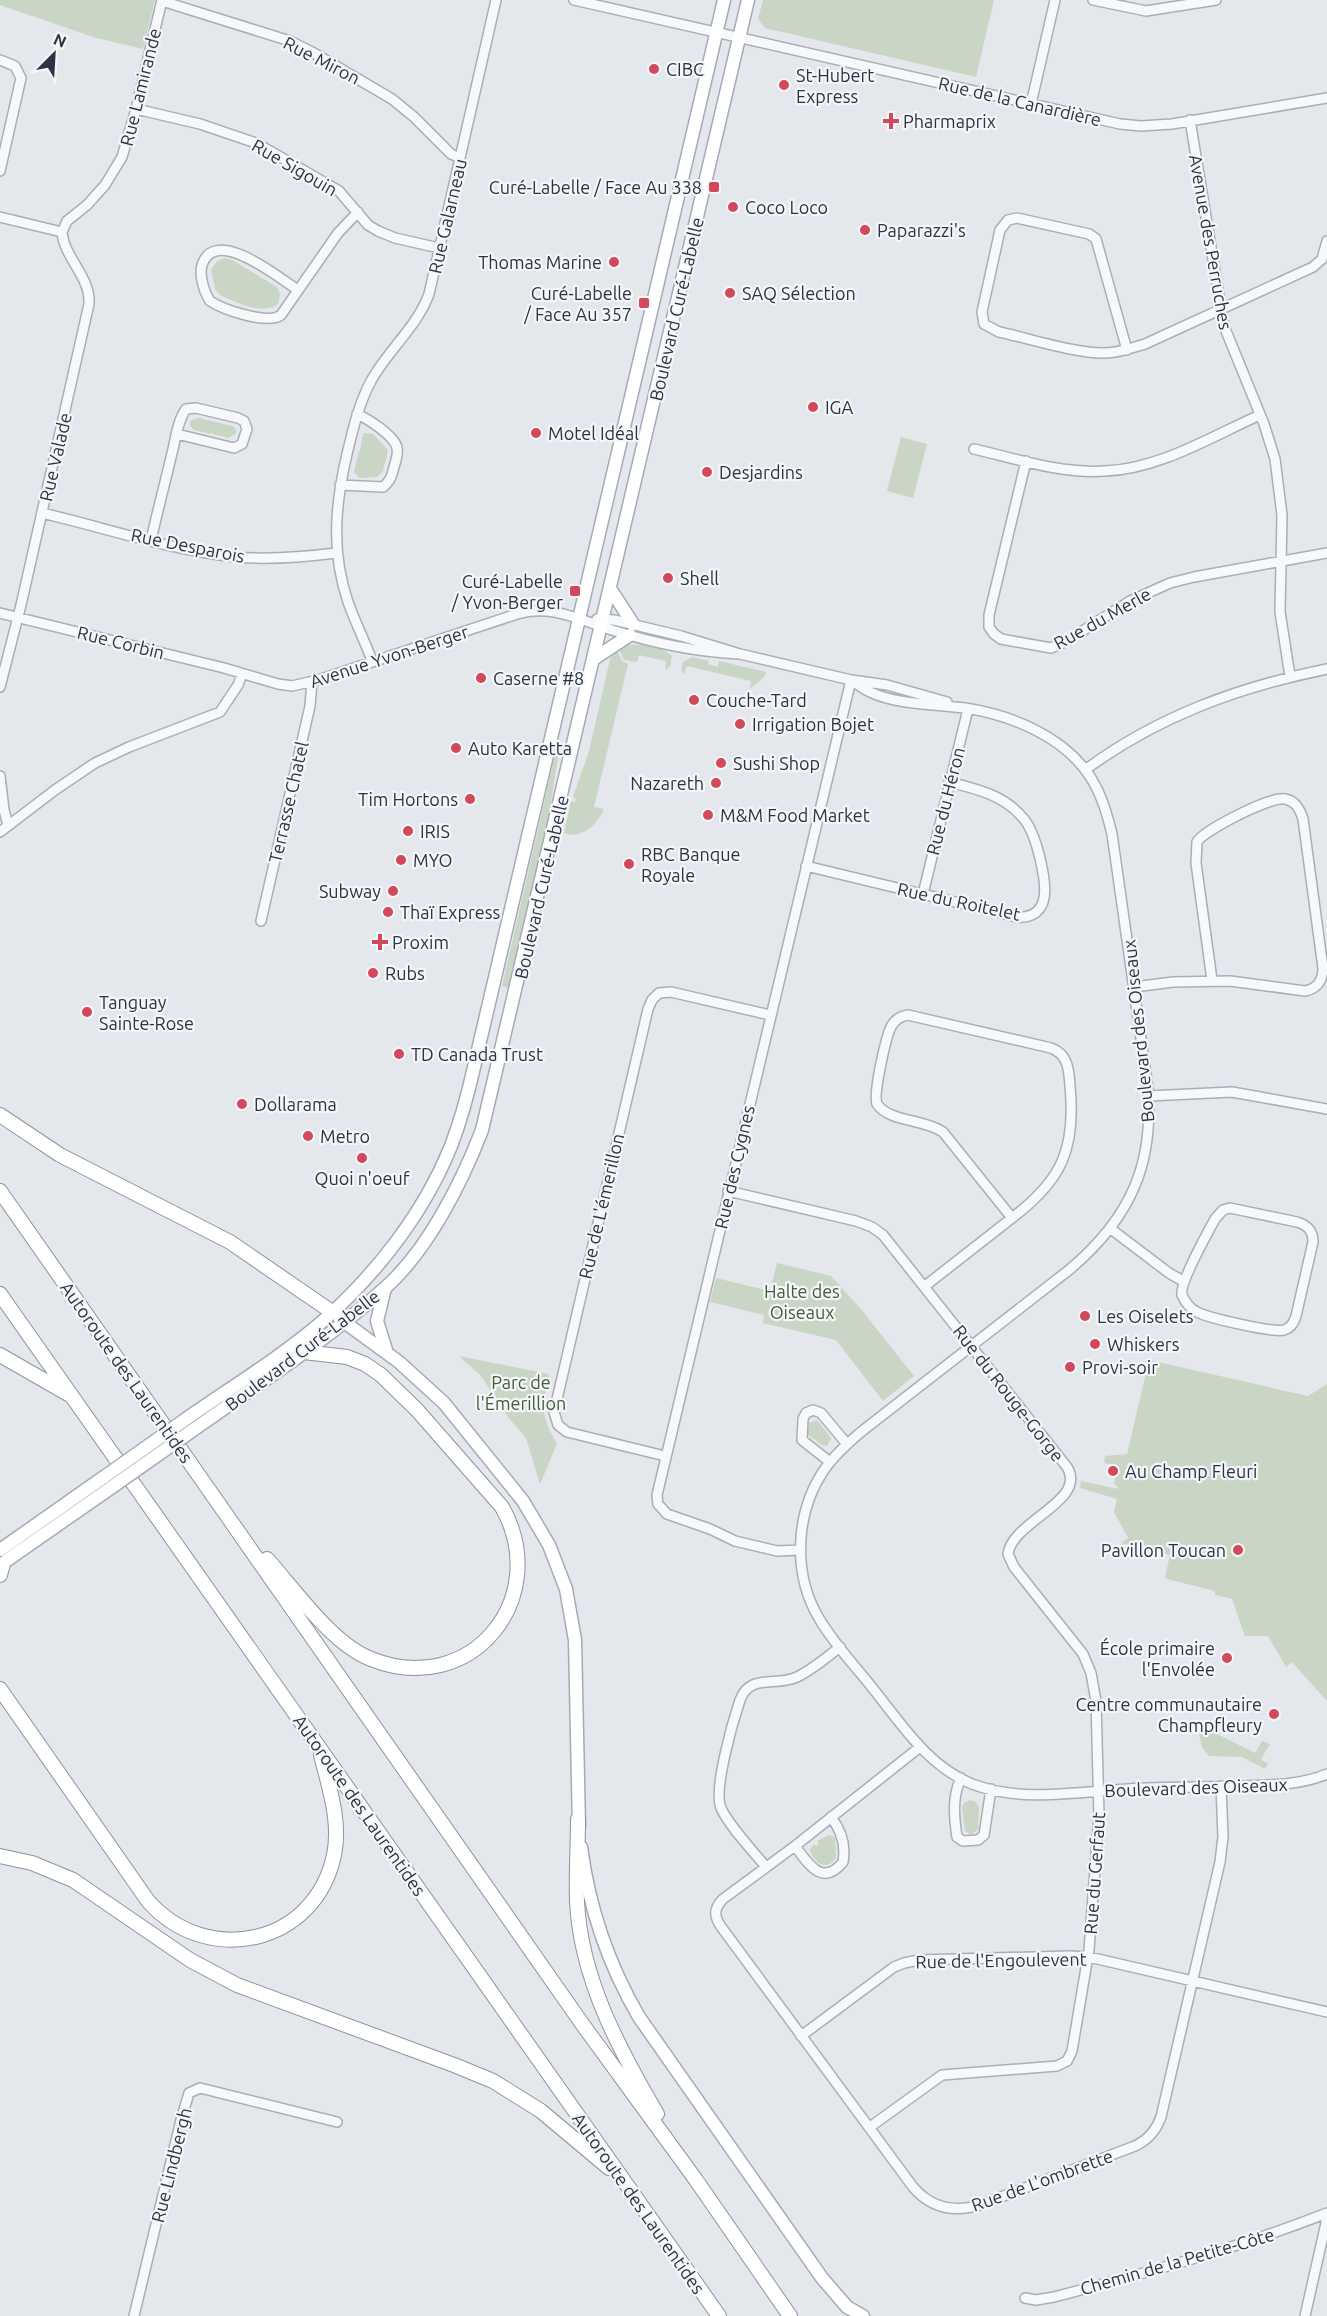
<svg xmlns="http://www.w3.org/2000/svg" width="1327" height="2316" font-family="Ubuntu,sans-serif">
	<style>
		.green { fill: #c9d6c5 }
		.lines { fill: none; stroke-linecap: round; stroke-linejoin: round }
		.minor-casing { stroke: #a9aeb7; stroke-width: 12 }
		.major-casing { stroke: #a3abb8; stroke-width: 15 }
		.highway-casing { stroke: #8b94a3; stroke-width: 16 }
		.minor { stroke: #f7f8fa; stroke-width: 9 }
		.major { stroke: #fff; stroke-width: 12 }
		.highway { stroke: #fff; stroke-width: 14 }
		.major-bridge-casing { stroke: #a3abb8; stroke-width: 15; stroke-linecap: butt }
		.major-bridge { stroke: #fff; stroke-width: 12 }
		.poi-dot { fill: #d1495b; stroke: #f4f6f9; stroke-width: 2 }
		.labels { text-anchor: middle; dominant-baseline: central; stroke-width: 4.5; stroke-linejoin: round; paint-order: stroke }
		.street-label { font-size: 18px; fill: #2b3445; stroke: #f4f6f9 }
		.poi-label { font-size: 18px; fill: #2b3445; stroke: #f4f6f9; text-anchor: start }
		.park-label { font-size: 18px; fill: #3f6138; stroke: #f4f6f9 }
	</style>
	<rect width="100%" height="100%" fill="#e4e7ec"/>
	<path class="green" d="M0,0H155L143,49L93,37L0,5Z
		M763,0H994L976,77L765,28L758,19Z
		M225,258L234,261L277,287L280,294L278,304C263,316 235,302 220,295L215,289L211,270L217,261Z
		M199,418L232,426L236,429V433L229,438L213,434L212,432L211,434L194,430L190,426V421Z
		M366,433L373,434L388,450L383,471L377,477L359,478L354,472L359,451H360L363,434Z
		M901,437L927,444L913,498L887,491Z
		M626,645C640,643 663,646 672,656L670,667L665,670L666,661L639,655L637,662L624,660L619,649Z
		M617,650L622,661L628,664L594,807L604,809C597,825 581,840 564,833L571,801L575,802L576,799L573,797L589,751L610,659Z
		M692,657L709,661L708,664L718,667L719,661L766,672L764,677L750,689L751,681L687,666L684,674L681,670L683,662Z
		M556,751L559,752L547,826L508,988L502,986Z
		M777,1263L831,1276L860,1308L914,1376L883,1401L836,1340L763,1323L764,1315L710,1302L716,1278L770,1291Z
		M459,1356L549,1374C543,1408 539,1413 557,1444L540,1484L526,1438L508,1417L481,1376Z
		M1149,1360L1308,1396L1327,1384V1701L1292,1662L1286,1667L1268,1636H1245L1232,1599L1215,1595V1591L1167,1579L1165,1577L1170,1555L1121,1543L1128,1538L1114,1512L1117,1499L1080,1488L1081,1481L1119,1489L1114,1483L1118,1466L1104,1463L1105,1456L1127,1454Z
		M817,1420L831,1438L827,1446L822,1445L808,1435L809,1423Z
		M1197,1724L1255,1753L1262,1741L1270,1744L1261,1759L1268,1764L1265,1769L1242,1757L1209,1756L1202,1747Z
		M970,1800L976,1802L979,1808L978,1829L971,1835L965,1831L962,1808L964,1803Z
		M829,1835L835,1837L836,1858C826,1872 814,1863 810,1850L814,1844L816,1846L819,1844L817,1841Z"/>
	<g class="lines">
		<g class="minor-casing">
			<path id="minor" d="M574,0L1120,124L1141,126L1172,124L1327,98
				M1093,0L1146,11L1216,0
				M162,1L290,41L312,52L392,99L414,117L451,154L460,158
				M0,60L15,66L21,78L0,171
				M1031,104L1055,0
				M136,109L200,124L256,143L339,191L368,225L378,231L395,238L439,248
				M1190,120L1224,326L1264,424L1275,459L1282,515L1280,612L1290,676
				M0,217L62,232
				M62,232L67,221L87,205L105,185L122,157L136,109L162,0
				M298,290C279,278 215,225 202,265C199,275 204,292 210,301C224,310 268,325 281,315L338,233L358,212
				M1127,350L1096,239L1089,234L1017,218L1008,220L1000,230L982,312L984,324L999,332C1028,338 1077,354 1105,353C1118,353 1132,348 1145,344L1313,267L1322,259L1327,241
				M974,449C1017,459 1061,474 1105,471C1160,469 1212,436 1260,415
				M1026,461L989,615V627L994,634L1001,639L1051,648L1065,642L1130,601L1170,583L1194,577L1327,553
				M340,485L383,487C390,482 392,475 394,467C396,461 398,453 397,448C395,436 368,419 357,414
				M42,513C106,528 170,550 235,557C268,560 304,557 336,553
				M151,540C158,509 166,479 173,449C176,436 178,420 186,409L196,408L238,418L244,421L247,429L242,444L234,448L177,434
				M0,613L224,668L278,684L292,686L318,680L517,614C551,604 580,620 612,630C653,643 697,652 740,654
				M597,619L614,620L681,636L740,654L851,680L887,685L947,702
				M372,661C365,641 355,622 348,602C331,552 335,505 347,454C353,429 359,403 371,381C388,350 417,327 429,294L496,0
				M851,680C857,684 863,689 870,692C897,705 936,704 965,708C1012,715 1065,737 1091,778C1102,796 1107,814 1112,834L1147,1081C1156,1162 1131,1218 1069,1270L866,1428C851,1440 836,1453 824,1470C795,1513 792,1575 820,1620C836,1647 859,1670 878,1695C905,1729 930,1767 972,1784C1027,1805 1091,1789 1148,1788C1178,1787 1208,1787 1238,1786C1269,1785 1298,1786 1327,1774
				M0,687L21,605L89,304C91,277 64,258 62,232
				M1085,770C1158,716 1239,687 1327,669
				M0,776L4,810L8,825
				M0,832L55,790L95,763L129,747L220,712L238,685L242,674
				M806,866L1017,917C1028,918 1039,914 1043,902C1049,885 1036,832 1023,818C1004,795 977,789 949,782
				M923,894L968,709
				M261,921L310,706L312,682
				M1134,987L1173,982L1230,981L1305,991C1317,989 1323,980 1323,968L1303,819C1300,810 1296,801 1285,799C1271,796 1204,830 1197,842L1196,863L1212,980
				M908,1015L1051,1048C1068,1054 1069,1070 1070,1086C1076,1149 1062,1180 1012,1218L943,1132C924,1119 889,1122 877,1104C873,1094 886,1035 892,1025C896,1019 901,1016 908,1015Z
				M1148,1096L1232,1092L1327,1109
				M728,1191L856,1221L872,1227L883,1235L1067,1467C1088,1501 1012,1521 1008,1554L1014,1567L1083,1654L1091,1673L1096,1701L1099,1815L1089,1950L1072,2051L1067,2061L1057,2066L942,2075L870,2127
				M1230,1208L1297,1222C1307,1225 1313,1230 1313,1242L1296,1316C1294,1323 1291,1328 1284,1330C1274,1333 1208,1318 1197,1312C1191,1309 1185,1302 1182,1295C1179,1284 1208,1232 1215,1219L1223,1210Z
				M1111,1229L1169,1273L1183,1281
				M925,1286L1012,1218
				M665,1456L567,1432L558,1425L554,1412L648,1009L652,1000L659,993L671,992L770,1015
				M830,1462L802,1440L803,1419L806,1413L813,1410L821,1413L847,1444
				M801,1550L777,1551L735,1541L710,1529L667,1514L658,1504L657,1495L851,680
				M920,1747L795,1846L723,1899C713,1909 714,1917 722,1928L913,2187C931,2208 953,2213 980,2205L1135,2146C1148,2140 1156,2131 1161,2117L1220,1862L1223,1837L1221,1786
				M961,1778C952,1797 954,1817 957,1837L963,1841L978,1840L984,1835L991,1789
				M795,1846C808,1863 822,1888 843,1862C846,1845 842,1831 831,1817
				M766,1867C753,1851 729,1826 721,1808C713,1790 733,1721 740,1700C750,1673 776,1687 797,1677C812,1670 827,1657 840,1647
				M801,2036L894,1967L904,1963L919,1960L1069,1956L1089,1957L1327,2012
				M1025,2298L1036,2300L1054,2297C1146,2273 1238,2248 1327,2213
				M134,2316L181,2120L189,2093L200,2088L337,2122
				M1305,2316L1326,2223L1325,2214"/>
		</g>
		<g class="major-casing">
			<path id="major" d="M611,590L633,624
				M595,658L630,635
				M385,1288L377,1321L387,1353
				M340,1319L399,1362L444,1403L523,1501L549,1545L566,1589L575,1640L579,1827
				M186,1419C232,1387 281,1357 323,1321C377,1273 424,1213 451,1146C461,1120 468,1094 474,1067L724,0
				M193,1430C258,1384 326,1341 385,1288C428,1250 462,1182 482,1130L748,0
				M0,1550L104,1477
				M0,1565L112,1487
				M581,1847C589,1908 608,1964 639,2017L822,2278L847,2307L863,2316"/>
		</g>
		<g class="highway-casing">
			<path id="highway" d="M0,1115L60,1155L230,1242L332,1312
				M0,1191L583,2025L696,2180L790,2316
				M0,1294L719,2316
				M0,1355L68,1394
				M267,1559C296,1591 332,1644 371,1659C471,1699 553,1598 502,1507L417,1410L381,1375L365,1364L347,1357L304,1352
				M0,1575L3,1564
				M0,1689L148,1901C207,1968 315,1945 334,1855C341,1822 329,1787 321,1755
				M578,1819C578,1847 576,1874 577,1902C581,1979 619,2049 657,2114
				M0,1856L32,1863L73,1880L190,1960L237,1985L454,2065L493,2081L541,2111L609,2168"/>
		</g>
		<use href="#minor" class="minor"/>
		<use href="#major" class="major"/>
		<use href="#highway" class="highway"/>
		<g class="major-bridge-casing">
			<path id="major-bridge" d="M104,1477L186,1419
				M112,1487L193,1430"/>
		</g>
		<use href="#major-bridge" class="major-bridge"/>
	</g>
	<g class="poi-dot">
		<circle cx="654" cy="69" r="6"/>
		<circle cx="784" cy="85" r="6"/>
		<path d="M888 112h6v6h6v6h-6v6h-6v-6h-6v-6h6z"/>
		<rect x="708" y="181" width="12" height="12" rx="3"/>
		<circle cx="733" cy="207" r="6"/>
		<circle cx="865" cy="230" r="6"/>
		<circle cx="614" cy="262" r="6"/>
		<circle cx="730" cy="293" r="6"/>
		<rect x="638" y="297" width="12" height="12" rx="3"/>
		<circle cx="813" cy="407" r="6"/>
		<circle cx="536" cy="433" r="6"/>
		<circle cx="707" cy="472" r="6"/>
		<circle cx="668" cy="578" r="6"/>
		<rect x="569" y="585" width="12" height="12" rx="3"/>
		<circle cx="481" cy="678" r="6"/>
		<circle cx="694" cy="700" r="6"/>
		<circle cx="740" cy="724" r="6"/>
		<circle cx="456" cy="748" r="6"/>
		<circle cx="721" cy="763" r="6"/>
		<circle cx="716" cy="783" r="6"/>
		<circle cx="470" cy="799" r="6"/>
		<circle cx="708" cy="815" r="6"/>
		<circle cx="408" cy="831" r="6"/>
		<circle cx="401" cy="860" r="6"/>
		<circle cx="629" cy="864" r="6"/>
		<circle cx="393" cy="891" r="6"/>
		<circle cx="388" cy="912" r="6"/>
		<path d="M377 933h6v6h6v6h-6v6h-6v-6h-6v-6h6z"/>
		<circle cx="373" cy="973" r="6"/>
		<circle cx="87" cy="1012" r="6"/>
		<circle cx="399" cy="1054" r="6"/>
		<circle cx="242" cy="1104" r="6"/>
		<circle cx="308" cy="1136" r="6"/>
		<circle cx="362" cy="1158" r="6"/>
		<circle cx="1085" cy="1316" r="6"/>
		<circle cx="1095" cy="1344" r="6"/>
		<circle cx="1070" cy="1367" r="6"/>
		<circle cx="1113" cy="1471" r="6"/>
		<circle cx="1238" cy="1550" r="6"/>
		<circle cx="1227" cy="1658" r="6"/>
		<circle cx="1274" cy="1714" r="6"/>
	</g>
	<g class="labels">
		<g class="street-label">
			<text transform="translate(322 60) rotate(27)">Rue Miron</text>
			<text transform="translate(140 87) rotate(-76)">Rue Lamirande</text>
			<text transform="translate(1020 101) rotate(13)">Rue de la Canardière</text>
			<text transform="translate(295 167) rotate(30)">Rue Sigouin</text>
			<text transform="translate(447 216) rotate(-77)">Rue Galarneau</text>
			<text transform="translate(1211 242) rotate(80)">Avenue des Perruches</text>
			<text transform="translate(676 309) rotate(-77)">Boulevard Curé-Labelle</text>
			<text transform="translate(55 457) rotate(-77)">Rue Valade</text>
			<text transform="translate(188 545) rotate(11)">Rue Desparois</text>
			<text transform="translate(1102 618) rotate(-29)">Rue du Merle</text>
			<text transform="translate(121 642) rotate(14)">Rue Corbin</text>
			<text transform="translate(389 656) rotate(-18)">Avenue Yvon-Berger</text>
			<text transform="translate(945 801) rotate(-76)">Rue du Héron</text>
			<text transform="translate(288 802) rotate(-77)">Terrasse Chatel</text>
			<text transform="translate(541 887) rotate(-77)">Boulevard Curé-Labelle</text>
			<text transform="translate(959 901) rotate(12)">Rue du Roitelet</text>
			<text transform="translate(1138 1031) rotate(-96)">Boulevard des Oiseaux</text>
			<text transform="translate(734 1167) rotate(-77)">Rue des Cygnes</text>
			<text transform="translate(601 1206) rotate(-77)">Rue de L'émerillon</text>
			<text transform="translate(302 1350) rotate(-37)">Boulevard Curé-Labelle</text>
			<text transform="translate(127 1372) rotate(55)">Autoroute des Laurentides</text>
			<text transform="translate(1009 1393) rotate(52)">Rue du Rouge-Gorge</text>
			<text transform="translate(1196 1787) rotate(-2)">Boulevard des Oiseaux</text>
			<text transform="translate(360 1805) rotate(55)">Autoroute des Laurentides</text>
			<text transform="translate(1094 1873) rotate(-86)">Rue du Gerfaut</text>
			<text transform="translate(1001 1960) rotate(-1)">Rue de l'Engoulevent</text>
			<text transform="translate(171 2165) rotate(-76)">Rue Lindbergh</text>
			<text transform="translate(1042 2180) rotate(-20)">Rue de L'ombrette</text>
			<text transform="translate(639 2203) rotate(55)">Autoroute des Laurentides</text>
			<text transform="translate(1177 2261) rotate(-16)">Chemin de la Petite-Côte</text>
		</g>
		<g class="poi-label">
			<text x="666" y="69">CIBC</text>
			<text x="796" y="75">St-Hubert<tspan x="796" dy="21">Express</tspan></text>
			<text x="903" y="121">Pharmaprix</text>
			<text x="702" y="187" text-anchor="end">Curé-Labelle / Face Au 338</text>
			<text x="745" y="207">Coco Loco</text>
			<text x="877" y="230">Paparazzi's</text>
			<text x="602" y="262" text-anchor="end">Thomas Marine</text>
			<text x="632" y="293" text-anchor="end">Curé-Labelle<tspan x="632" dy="21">/ Face Au 357</tspan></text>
			<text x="742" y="293">SAQ Sélection</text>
			<text x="825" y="407">IGA</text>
			<text x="548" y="433">Motel Idéal</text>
			<text x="719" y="472">Desjardins</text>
			<text x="680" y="578">Shell</text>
			<text x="563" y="581" text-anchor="end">Curé-Labelle<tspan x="563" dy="21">/ Yvon-Berger</tspan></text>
			<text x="493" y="678">Caserne #8</text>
			<text x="706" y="700">Couche-Tard</text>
			<text x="752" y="724">Irrigation Bojet</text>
			<text x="468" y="748">Auto Karetta</text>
			<text x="733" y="763">Sushi Shop</text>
			<text x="704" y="783" text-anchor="end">Nazareth</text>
			<text x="458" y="799" text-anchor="end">Tim Hortons</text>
			<text x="720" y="815">M&amp;M Food Market</text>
			<text x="420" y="831">IRIS</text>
			<text x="641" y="854">RBC Banque<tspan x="641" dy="21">Royale</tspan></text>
			<text x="413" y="860">MYO</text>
			<text x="381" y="891" text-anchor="end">Subway</text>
			<text x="400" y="912">Thaï Express</text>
			<text x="392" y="942">Proxim</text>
			<text x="385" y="973">Rubs</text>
			<text x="99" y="1002">Tanguay<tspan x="99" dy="21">Sainte-Rose</tspan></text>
			<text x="411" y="1054">TD Canada Trust</text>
			<text x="254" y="1104">Dollarama</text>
			<text x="320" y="1136">Metro</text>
			<text x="362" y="1178" text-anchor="middle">Quoi n'oeuf</text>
			<text x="1097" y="1316">Les Oiselets</text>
			<text x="1107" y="1344">Whiskers</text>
			<text x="1082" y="1367">Provi-soir</text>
			<text x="1125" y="1471">Au Champ Fleuri</text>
			<text x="1226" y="1550" text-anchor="end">Pavillon Toucan</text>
			<text x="1215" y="1648" text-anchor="end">École primaire<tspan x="1215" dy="21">l'Envolée</tspan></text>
			<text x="1262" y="1704" text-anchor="end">Centre communautaire<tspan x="1262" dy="21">Champfleury</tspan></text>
		</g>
		<g class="park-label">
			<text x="802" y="1291">Halte des<tspan x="802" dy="21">Oiseaux</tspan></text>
			<text x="521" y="1382">Parc de<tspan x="521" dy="21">l'Émerillion</tspan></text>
		</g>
	</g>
	<g transform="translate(54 54) rotate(24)" stroke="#f4f6f9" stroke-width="4.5" paint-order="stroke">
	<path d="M0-4.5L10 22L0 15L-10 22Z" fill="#2b3445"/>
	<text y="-9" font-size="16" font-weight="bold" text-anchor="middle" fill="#2b3445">N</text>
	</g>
</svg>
